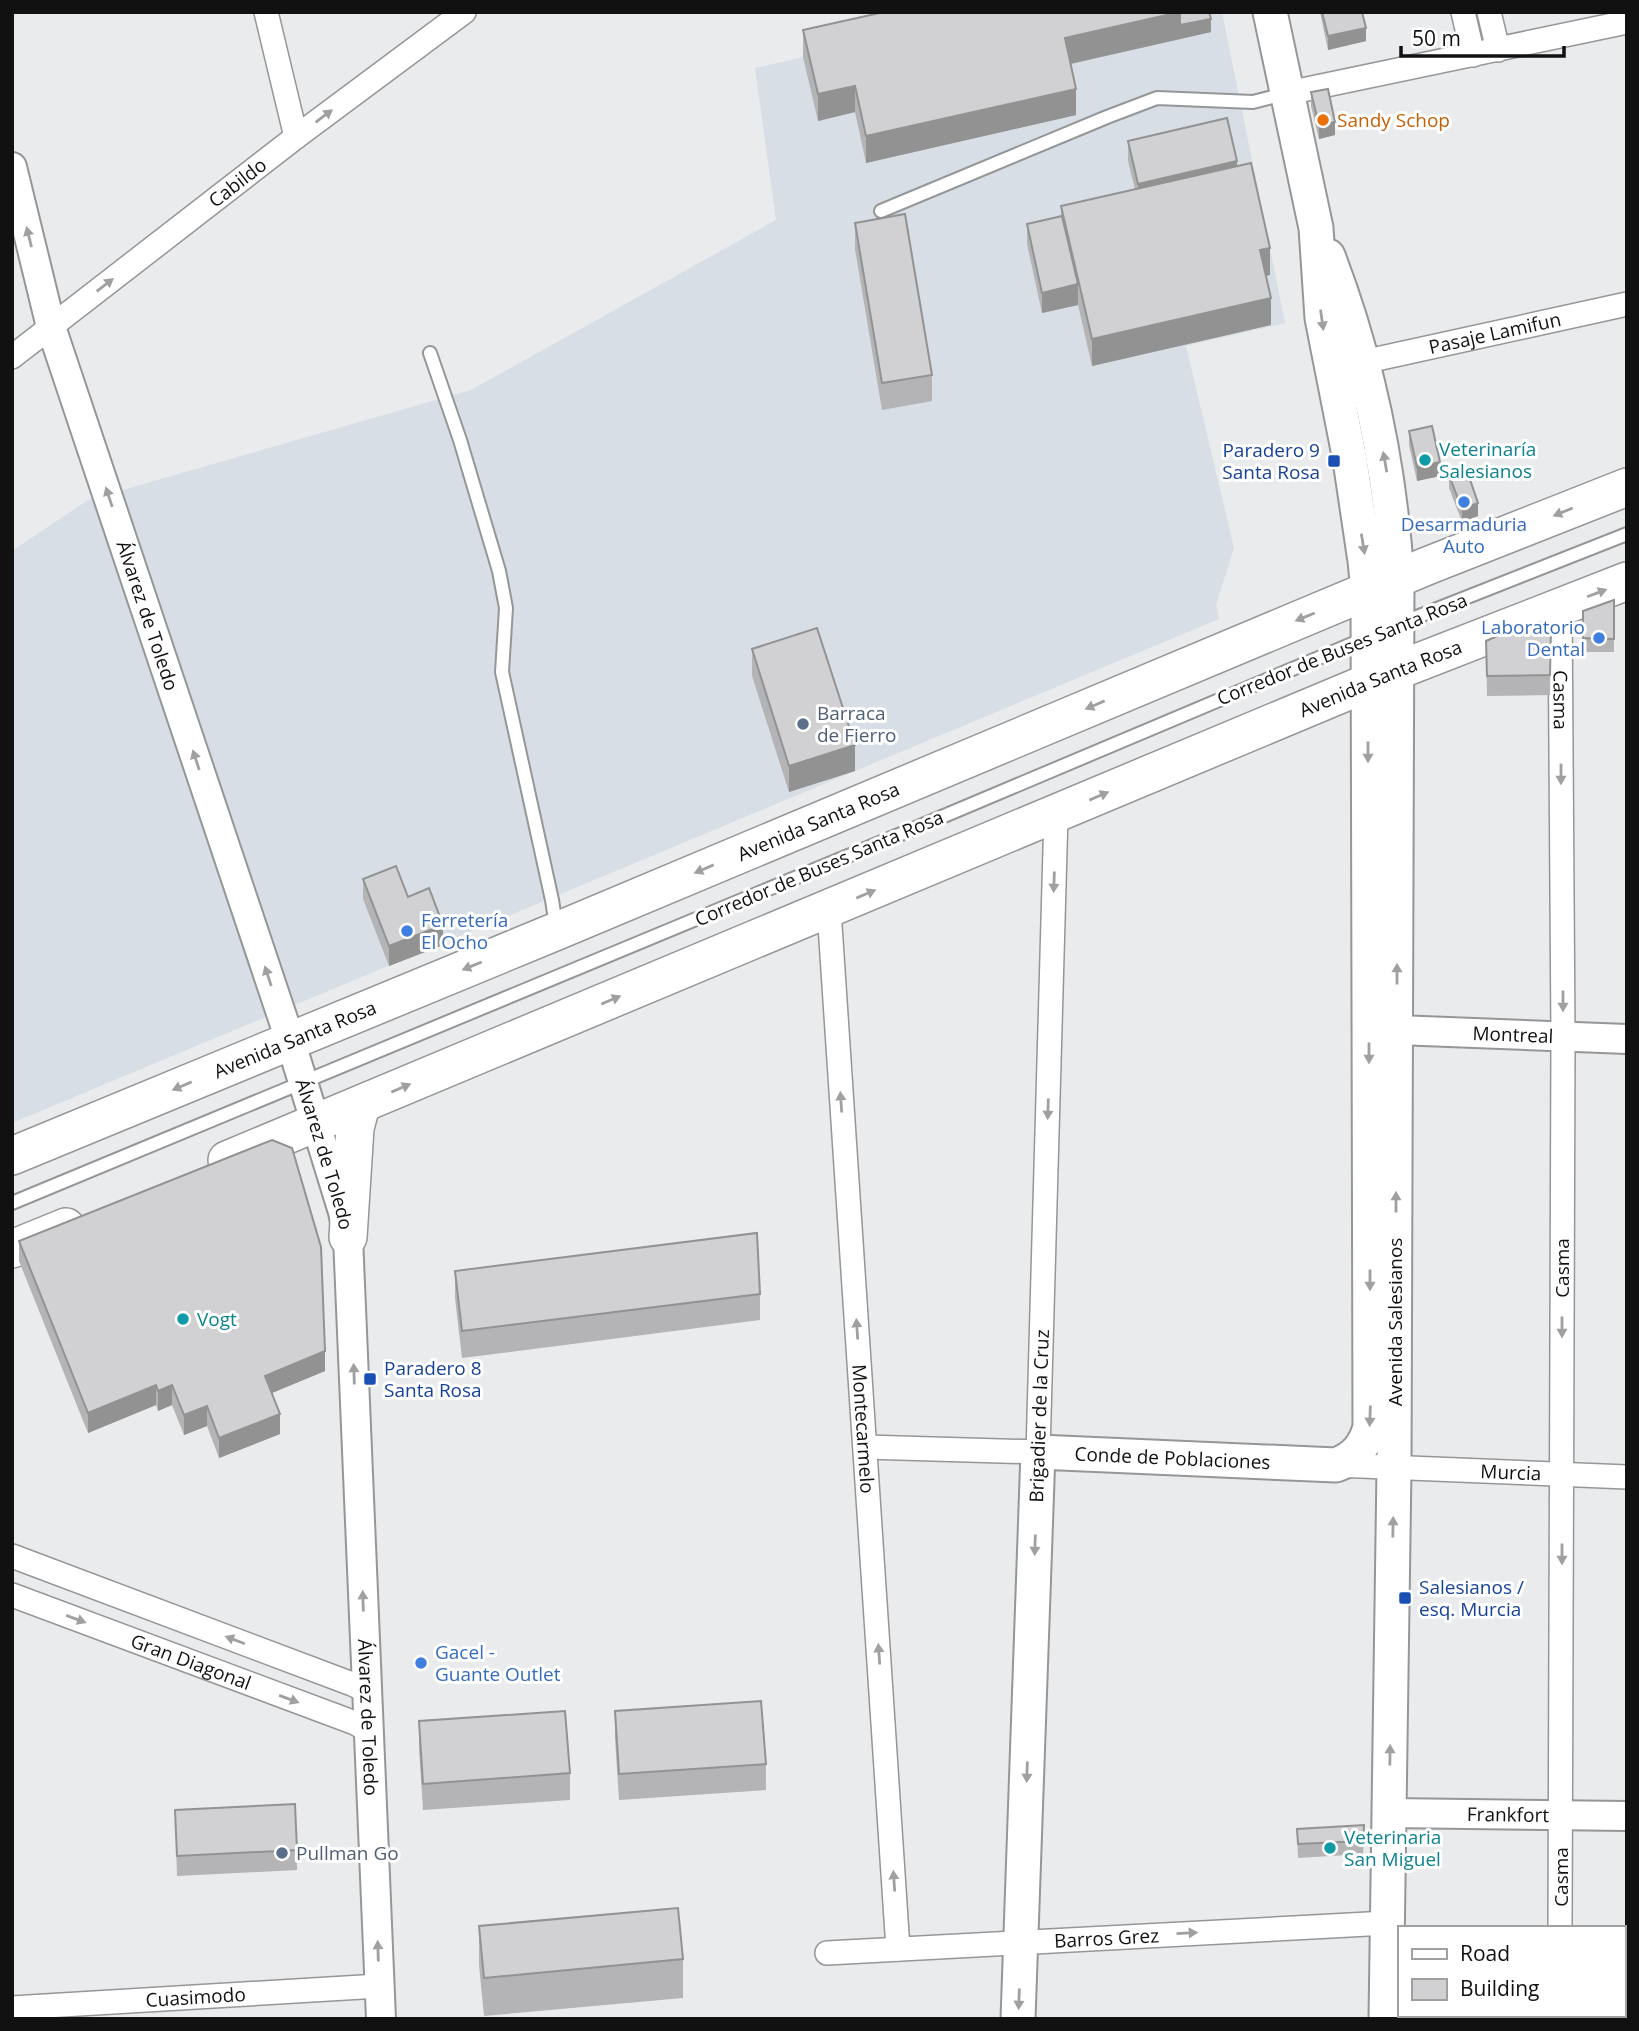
<svg xmlns="http://www.w3.org/2000/svg" width="1639" height="2031" font-family="'Open Sans',sans-serif">
	<style>
		.built { fill: #d7dee5 }
		.lines { fill: none; stroke-linecap: round; stroke-linejoin: round }
		.service-casing { stroke: #959698; stroke-width: 16 }
		.minor-casing { stroke: #959698; stroke-width: 26 }
		.tertiary-casing { stroke: #959698; stroke-width: 32 }
		.secondary-casing { stroke: #959698; stroke-width: 37 }
		.primary-casing { stroke: #959698; stroke-width: 40 }
		.service { stroke: #fff; stroke-width: 12 }
		.minor { stroke: #fff; stroke-width: 23 }
		.tertiary { stroke: #fff; stroke-width: 28 }
		.secondary { stroke: #fff; stroke-width: 33 }
		.primary { stroke: #fff; stroke-width: 37 }
		.wall { fill: #b4b3b5 }
		.shaded-wall { fill: #929293 }
		.building { fill: #d1d0d2; stroke: #929293; stroke-width: 2 }
		.oneway { fill: #a0a0a0 }
		.food-dot { fill: #e8710a; stroke: #fff; stroke-width: 2.5 }
		.culture-dot { fill: #0f9aa8; stroke: #fff; stroke-width: 2.5 }
		.transit-dot { fill: #1a4fb4; stroke: #fff; stroke-width: 2.5 }
		.shop-dot { fill: #3f7fe0; stroke: #fff; stroke-width: 2.5 }
		.service-dot { fill: #5c6f8a; stroke: #fff; stroke-width: 2.5 }
		.labels { text-anchor: middle; dominant-baseline: central; stroke-width: 6; stroke-linejoin: round; paint-order: stroke }
		.food-label { font-size: 19px; fill: #c56008; stroke: #fff; text-anchor: start }
		.street-label { font-size: 19px; fill: #111112; stroke: #fff }
		.culture-label { font-size: 19px; fill: #0d838f; stroke: #fff; text-anchor: start }
		.transit-label { font-size: 19px; fill: #164399; stroke: #fff; text-anchor: start }
		.shop-label { font-size: 19px; fill: #366cbe; stroke: #fff; text-anchor: start }
		.service-label { font-size: 19px; fill: #4e5e75; stroke: #fff; text-anchor: start }
	</style>
	<rect width="100%" height="100%" fill="#e9ebec"/>
	<path class="built" d="M1002,12H1222L1285,323L1186,346L1234,548L1216,605L1219,619L12,1123V551L88,500L471,390L776,220L755,68Z"/>
	<g class="lines">
		<g class="service-casing">
			<path id="service" d="M881,211L1107,117L1157,98L1253,102L1288,93
				M430,353L460,440L499,571L506,608L502,672L552,900L556,926
				M1399,624L1627,534
				M12,1203L925,824L1366,638"/>
		</g>
		<g class="minor-casing">
			<g id="minor">
				<path d="M266,12L296,137"/>
				<path d="M1463,12L1473,55"/>
				<path d="M1489,12L1498,50"/>
				<path d="M1288,93L1627,22"/>
				<path id="s1" d="M12,357L296,137L464,12"/>
				<path id="s2" d="M1363,362L1627,304"/>
				<path id="s3" d="M1560,607L1563,1036L1560,1928"/>
				<path id="s4" d="M829,910L898,1949"/>
				<path d="M865,1447L1038,1452L1056,814"/>
				<path id="s5" d="M1336,1465L1627,1477"/>
				<path d="M12,1556L352,1684L367,1691"/>
				<path id="s6" d="M12,1595L355,1723L368,1730"/>
				<path id="s7" d="M827,1953L1387,1923"/>
				<path id="s8" d="M12,2008L379,1986"/>
				<path d="M1560,2019V2015"/>
			</g>
		</g>
		<g class="tertiary-casing">
			<g id="tertiary">
				<path id="s9" d="M12,167L51,327L290,1040L343,1212L348,1237L381,2019"/>
				<path id="s10" d="M1397,1030L1627,1039"/>
				<path id="s11" d="M1389,1813L1627,1816"/>
			</g>
		</g>
		<g class="secondary-casing">
			<g id="secondary">
				<path d="M1328,256C1368,360 1390,467 1397,579L1394,1468L1386,2019"/>
				<path id="s12" d="M1018,2019L1038,1452L1336,1465C1355,1458 1365,1446 1370,1427L1368,591L1365,561L1350,460L1322,318L1316,228L1270,12"/>
			</g>
		</g>
		<g class="primary-casing">
			<g id="primary">
				<path id="s13" d="M12,1156L557,931L1427,566L1627,487"/>
				<path id="s14" d="M227,1160L1396,671L1627,581"/>
				<path d="M348,1237L355,1128L361,1105"/>
				<path d="M12,1249L66,1227"/>
			</g>
		</g>
		<use href="#service" class="service"/>
		<use href="#minor" class="minor"/>
		<use href="#tertiary" class="tertiary"/>
		<use href="#secondary" class="secondary"/>
		<use href="#primary" class="primary"/>
	</g>
	<path class="wall" d="M1320,12H1362L1366,41L1328,50Z
		M803,30L1211,32L1071,64L1076,115L866,163L855,112L818,121L803,57Z
		M1311,92L1335,135L1319,139L1311,106Z
		M1128,141L1237,166L1270,275L1266,276L1271,325L1092,366L1078,305L1042,313L1027,244V224L1061,216V206L1135,189L1128,161Z
		M855,223L932,375V401L882,410L855,249Z
		M1409,431L1440,476L1417,481L1409,445Z
		M1449,475L1478,516L1462,522L1449,488Z
		M1614,600V652H1583V611Z
		M1551,628L1550,695L1487,696L1486,641Z
		M752,649L855,771L789,792L752,676Z
		M363,879L408,897L443,945L389,966L363,899Z
		M19,1241L325,1371L271,1393L280,1434L219,1458L207,1426L184,1435L172,1405L158,1411L156,1405L88,1433L19,1261Z
		M455,1271L760,1294V1320L462,1358L455,1298Z
		M615,1711L766,1764V1790L619,1800L615,1738Z
		M419,1721L570,1773V1800L423,1810L419,1748Z
		M175,1810L297,1850V1870L177,1876Z
		M1297,1829L1364,1839L1363,1854L1298,1858Z
		M479,1926L683,1959V1998L484,2016L479,1965Z"/>
	<path class="shaded-wall" d="M1180,12L1211,19V32L1065,65V38Z
		M1366,28V41L1328,50V36Z
		M855,86V112L818,121V94Z
		M1076,89V115L866,163V136Z
		M1335,122V135L1319,139V125Z
		M1237,161V182L1138,204V184Z
		M1270,248V275L1260,277V250Z
		M1078,284V305L1042,313V293Z
		M1271,298V325L1092,366V339Z
		M1440,462V476L1417,481V467Z
		M1478,503V516L1462,522V509Z
		M855,745V771L789,792V766Z
		M443,925V945L389,966V946Z
		M325,1351V1371L265,1396V1376Z
		M156,1385V1405L88,1433V1413Z
		M172,1385V1405L158,1411V1391Z
		M207,1406V1426L184,1435V1415Z
		M280,1414V1434L219,1458V1438Z"/>
	<path class="building" d="M884,12H1180L1065,38L1076,89L866,136L855,86L818,94L803,30Z
		M1180,12H1209L1211,19L1180,25Z
		M1322,12H1362L1366,28L1328,36Z
		M1328,89L1335,122L1319,125L1311,92Z
		M1227,118L1237,161L1138,184L1128,141Z
		M1251,163L1270,248L1260,250L1271,298L1092,339L1061,206Z
		M905,214L932,375L882,383L855,223Z
		M1062,216L1078,284L1042,293L1027,224Z
		M1432,426L1440,462L1417,467L1409,431Z
		M1466,468L1478,503L1462,509L1449,475Z
		M1614,600V639L1583,638V611Z
		M1539,622L1551,628L1550,675L1487,676L1486,641L1513,629L1522,632Z
		M817,628L855,745L789,766L752,649Z
		M396,866L408,897L429,888L443,925L389,946L363,879Z
		M272,1140L292,1148L321,1247L325,1351L265,1376L280,1414L219,1438L207,1406L184,1415L172,1385L158,1391L156,1385L88,1413L19,1241Z
		M757,1233L760,1294L462,1331L455,1271Z
		M761,1701L766,1764L619,1774L615,1711Z
		M565,1711L570,1773L423,1784L419,1721Z
		M295,1804L297,1850L177,1856L175,1810Z
		M1364,1825L1363,1841L1298,1844L1297,1829Z
		M678,1908L683,1959L484,1978L479,1926Z"/>
	<defs><path id="oneway-solid" d="M-6-.8H1V-3.2L6.5 0L1 3.2V.8H-6Z" transform="scale(1.75)"/></defs>
	<g class="oneway">
		<use href="#oneway-solid" transform="translate(324 116) rotate(-37)"/>
		<use href="#oneway-solid" transform="translate(29 237) rotate(-104)"/>
		<use href="#oneway-solid" transform="translate(105 285) rotate(-38)"/>
		<use href="#oneway-solid" transform="translate(1322 320) rotate(82)"/>
		<use href="#oneway-solid" transform="translate(1385 462) rotate(-100)"/>
		<use href="#oneway-solid" transform="translate(109 497) rotate(-108)"/>
		<use href="#oneway-solid" transform="translate(1563 512) rotate(158)"/>
		<use href="#oneway-solid" transform="translate(1363 544) rotate(81)"/>
		<use href="#oneway-solid" transform="translate(1597 593) rotate(-21)"/>
		<use href="#oneway-solid" transform="translate(1305 617) rotate(158)"/>
		<use href="#oneway-solid" transform="translate(1095 705) rotate(157)"/>
		<use href="#oneway-solid" transform="translate(1368 752) rotate(90)"/>
		<use href="#oneway-solid" transform="translate(196 760) rotate(-108)"/>
		<use href="#oneway-solid" transform="translate(1561 774) rotate(90)"/>
		<use href="#oneway-solid" transform="translate(1099 796) rotate(-23)"/>
		<use href="#oneway-solid" transform="translate(704 869) rotate(157)"/>
		<use href="#oneway-solid" transform="translate(1054 882) rotate(92)"/>
		<use href="#oneway-solid" transform="translate(866 894) rotate(-23)"/>
		<use href="#oneway-solid" transform="translate(472 966) rotate(158)"/>
		<use href="#oneway-solid" transform="translate(1397 974) rotate(-90)"/>
		<use href="#oneway-solid" transform="translate(268 976) rotate(-108)"/>
		<use href="#oneway-solid" transform="translate(611 1000) rotate(-23)"/>
		<use href="#oneway-solid" transform="translate(1563 1001) rotate(90)"/>
		<use href="#oneway-solid" transform="translate(1369 1053) rotate(90)"/>
		<use href="#oneway-solid" transform="translate(182 1086) rotate(157)"/>
		<use href="#oneway-solid" transform="translate(401 1088) rotate(-23)"/>
		<use href="#oneway-solid" transform="translate(841 1102) rotate(-94)"/>
		<use href="#oneway-solid" transform="translate(1048 1109) rotate(92)"/>
		<use href="#oneway-solid" transform="translate(1396 1202) rotate(-90)"/>
		<use href="#oneway-solid" transform="translate(1370 1280) rotate(90)"/>
		<use href="#oneway-solid" transform="translate(1562 1327) rotate(90)"/>
		<use href="#oneway-solid" transform="translate(857 1329) rotate(-94)"/>
		<use href="#oneway-solid" transform="translate(354 1374) rotate(-92)"/>
		<use href="#oneway-solid" transform="translate(1370 1416) rotate(92)"/>
		<use href="#oneway-solid" transform="translate(1393 1527) rotate(-89)"/>
		<use href="#oneway-solid" transform="translate(1035 1545) rotate(92)"/>
		<use href="#oneway-solid" transform="translate(1562 1554) rotate(90)"/>
		<use href="#oneway-solid" transform="translate(363 1601) rotate(-92)"/>
		<use href="#oneway-solid" transform="translate(76 1619) rotate(20)"/>
		<use href="#oneway-solid" transform="translate(235 1640) rotate(-159)"/>
		<use href="#oneway-solid" transform="translate(879 1654) rotate(-94)"/>
		<use href="#oneway-solid" transform="translate(289 1699) rotate(20)"/>
		<use href="#oneway-solid" transform="translate(1390 1755) rotate(-89)"/>
		<use href="#oneway-solid" transform="translate(1027 1772) rotate(92)"/>
		<use href="#oneway-solid" transform="translate(894 1881) rotate(-94)"/>
		<use href="#oneway-solid" transform="translate(1187 1933) rotate(-3)"/>
		<use href="#oneway-solid" transform="translate(378 1951) rotate(-92)"/>
		<use href="#oneway-solid" transform="translate(1019 1999) rotate(92)"/>
	</g>
	<circle class="food-dot" cx="1323" cy="120" r="7"/>
	<g class="culture-dot">
		<circle cx="1425" cy="460" r="7"/>
		<circle cx="183" cy="1319" r="7"/>
		<circle cx="1330" cy="1848" r="7"/>
	</g>
	<g class="transit-dot">
		<rect x="1327" y="454" width="14" height="14" rx="3.5"/>
		<rect x="363" y="1372" width="14" height="14" rx="3.5"/>
		<rect x="1398" y="1591" width="14" height="14" rx="3.5"/>
	</g>
	<g class="shop-dot">
		<circle cx="1464" cy="502" r="7"/>
		<circle cx="1599" cy="638" r="7"/>
		<circle cx="407" cy="931" r="7"/>
		<circle cx="421" cy="1663" r="7"/>
	</g>
	<g class="service-dot">
		<circle cx="803" cy="724" r="7"/>
		<circle cx="282" cy="1853" r="7"/>
	</g>
	<g class="labels">
		<g class="food-label">
			<text x="1337" y="120">Sandy Schop</text>
		</g>
		<g class="street-label">
			<text stroke="none"><textPath href="#s1" startOffset="285">Cabildo</textPath></text>
			<text stroke="none"><textPath href="#s2" startOffset="135">Pasaje Lamifun</textPath></text>
			<text stroke="none"><textPath href="#s9" startOffset="469">Álvarez de Toledo</textPath></text>
			<text transform="translate(1342 649) rotate(-22)">Corredor de Buses Santa Rosa</text>
			<text stroke="none"><textPath href="#s14" startOffset="1250">Avenida Santa Rosa</textPath></text>
			<text stroke="none"><textPath href="#s3" startOffset="93">Casma</textPath></text>
			<text stroke="none"><textPath href="#s13" startOffset="873">Avenida Santa Rosa</textPath></text>
			<text transform="translate(819 868) rotate(-23)">Corredor de Buses Santa Rosa</text>
			<text stroke="none"><textPath href="#s10" startOffset="116">Montreal</textPath></text>
			<text stroke="none"><textPath href="#s13" startOffset="306">Avenida Santa Rosa</textPath></text>
			<text stroke="none"><textPath href="#s9" startOffset="1036">Álvarez de Toledo</textPath></text>
			<text transform="translate(1562 1268) rotate(-90)">Casma</text>
			<text transform="translate(1395 1322) rotate(-90)">Avenida Salesianos</text>
			<text transform="translate(1039 1416) rotate(-88)">Brigadier de la Cruz</text>
			<text stroke="none"><textPath href="#s4" startOffset="520">Montecarmelo</textPath></text>
			<text stroke="none"><textPath href="#s12" startOffset="702">Conde de Poblaciones</textPath></text>
			<text stroke="none"><textPath href="#s5" startOffset="175">Murcia</textPath></text>
			<text stroke="none"><textPath href="#s6" startOffset="191">Gran Diagonal</textPath></text>
			<text stroke="none"><textPath href="#s9" startOffset="1603">Álvarez de Toledo</textPath></text>
			<text stroke="none"><textPath href="#s11" startOffset="119">Frankfort</textPath></text>
			<text transform="translate(1561 1877) rotate(-90)">Casma</text>
			<text stroke="none"><textPath href="#s7" startOffset="280">Barros Grez</textPath></text>
			<text stroke="none"><textPath href="#s8" startOffset="184">Cuasimodo</textPath></text>
		</g>
		<g class="culture-label">
			<text x="1439" y="449">Veterinaría<tspan x="1439" dy="22">Salesianos</tspan></text>
			<text x="197" y="1319">Vogt</text>
			<text x="1344" y="1837">Veterinaria<tspan x="1344" dy="22">San Miguel</tspan></text>
		</g>
		<g class="transit-label">
			<text x="1320" y="450" text-anchor="end">Paradero 9<tspan x="1320" dy="22">Santa Rosa</tspan></text>
			<text x="384" y="1368">Paradero 8<tspan x="384" dy="22">Santa Rosa</tspan></text>
			<text x="1419" y="1587">Salesianos /<tspan x="1419" dy="22">esq. Murcia</tspan></text>
		</g>
		<g class="shop-label">
			<text x="1464" y="524" text-anchor="middle">Desarmaduria<tspan x="1464" dy="22">Auto</tspan></text>
			<text x="1585" y="627" text-anchor="end">Laboratorio<tspan x="1585" dy="22">Dental</tspan></text>
			<text x="421" y="920">Ferretería<tspan x="421" dy="22">El Ocho</tspan></text>
			<text x="435" y="1652">Gacel -<tspan x="435" dy="22">Guante Outlet</tspan></text>
		</g>
		<g class="service-label">
			<text x="817" y="713">Barraca<tspan x="817" dy="22">de Fierro</tspan></text>
			<text x="296" y="1853">Pullman Go</text>
		</g>
	</g>
	<rect width="1639" height="2031" fill="none" stroke="#111112" stroke-width="28"/>
	<rect x="1398" y="1926" width="228" height="91" fill="#ffffff" stroke="#a0a0a0" stroke-width="2"/>
	<rect x="1412" y="1949" width="35" height="10" fill="#ffffff" stroke="#a0a0a0" stroke-width="2"/>
	<text x="1460" y="1961" font-size="21" fill="#111112">Road</text>
	<rect x="1412" y="1979" width="35" height="21" fill="#d1d0d2" stroke="#a0a0a0" stroke-width="2"/>
	<text x="1460" y="1996" font-size="21" fill="#111112">Building</text>
	<path d="M1401 46v10h163v-10" fill="none" stroke="#111112" stroke-width="3.5"/>
	<text x="1412" y="46" font-size="21" fill="#111112" stroke="#ffffff" stroke-width="5" paint-order="stroke">50 m</text>
</svg>
